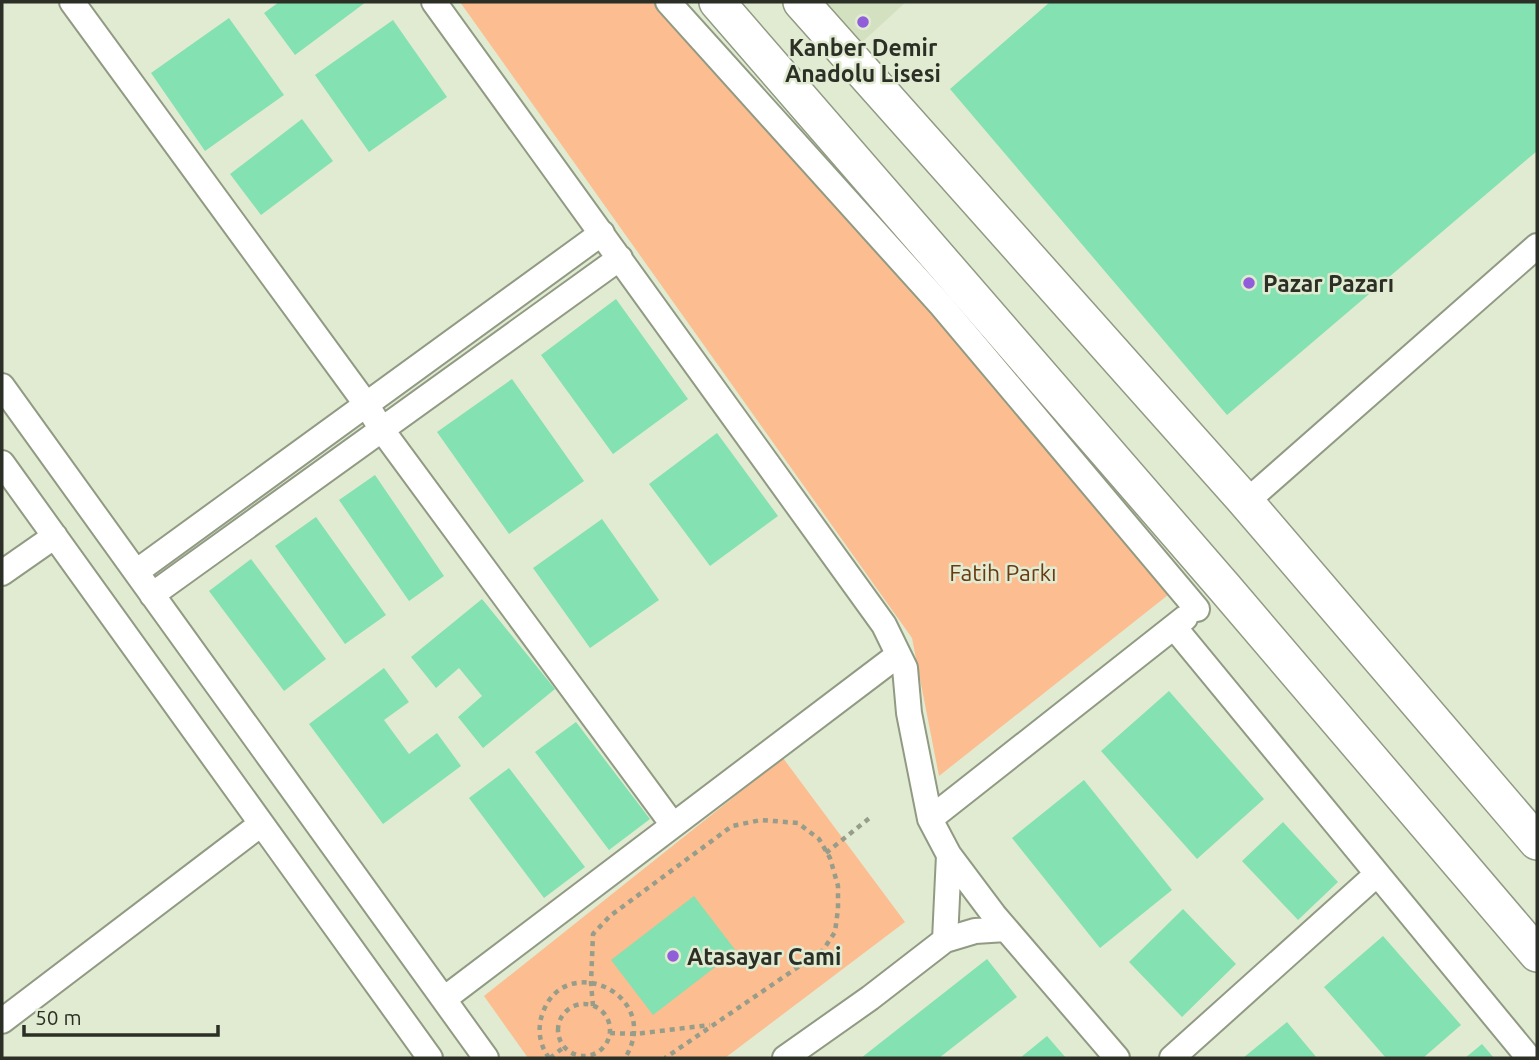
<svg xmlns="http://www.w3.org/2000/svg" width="1539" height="1060" font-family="Ubuntu,sans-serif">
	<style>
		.built { fill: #d3e1c0 }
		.green { fill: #fcbd90 }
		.building { fill: #84e1b2 }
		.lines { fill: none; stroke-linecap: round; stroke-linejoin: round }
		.minor-casing { stroke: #919a83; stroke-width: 28 }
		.secondary-casing { stroke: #919a83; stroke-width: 38 }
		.path { stroke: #969d8a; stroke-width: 4.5; stroke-dasharray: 5 5; stroke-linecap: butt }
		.minor { stroke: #fff; stroke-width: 24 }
		.secondary { stroke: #fff; stroke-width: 35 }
		.poi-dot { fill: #905ed8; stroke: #e1ebd2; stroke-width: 2.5 }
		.labels { text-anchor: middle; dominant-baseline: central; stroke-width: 5; stroke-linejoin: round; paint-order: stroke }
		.poi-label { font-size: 23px; font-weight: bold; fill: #2b2f25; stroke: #e1ebd2; text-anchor: start }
		.park-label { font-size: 23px; fill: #6a3a12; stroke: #e1ebd2 }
	</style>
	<rect width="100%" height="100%" fill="#e1ebd2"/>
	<path class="built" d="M824,2H906L861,43Z"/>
	<path class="green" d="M460,2H654L926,304L1168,595L939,776L912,638Z
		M783,758L905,922L725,1058H528L484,996Z"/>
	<path class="building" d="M279,2H366L295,55L264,13Z
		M1050,2H1537V151L1227,415L950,89Z
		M229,18L284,95L205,151L151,73Z
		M393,20L447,97L369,152L315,75Z
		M302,119L333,161L261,215L230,174Z
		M616,299L688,399L613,454L541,355Z
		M512,379L584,481L509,534L437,432Z
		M717,433L778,516L710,566L649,484Z
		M375,475L444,576L409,601L339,500Z
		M316,517L386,615L345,644L275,546Z
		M602,519L659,600L590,648L533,568Z
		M251,559L326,659L284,691L209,591Z
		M482,599L555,689L483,748L458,717L482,696L459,668L436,688L411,657Z
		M384,668L409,702L384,720L409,754L437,733L461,766L383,824L309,724Z
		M1169,691L1264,799L1197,859L1101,751Z
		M576,722L650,819L609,850L535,752Z
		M509,768L585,867L544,898L469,798Z
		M1084,780L1172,890L1100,948L1012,838Z
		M1283,822L1338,882L1298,920L1242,861Z
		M694,896L736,951L653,1015L611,960Z
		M1183,909L1236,964L1182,1017L1129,962Z
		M1383,936L1461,1025L1423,1058H1386L1324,987Z
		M987,959L1017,997L939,1058H861Z
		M1287,1022L1317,1058H1243Z
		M1047,1036L1066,1058H1020Z
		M1482,1044L1494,1058H1465Z"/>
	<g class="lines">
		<g class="minor-casing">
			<path id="minor" d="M72,2L366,404L382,430L673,825
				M434,2L884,625L905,668L909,713L930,819L949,855L994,915L1117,1058
				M668,2L942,306L1197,609
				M2,386L486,1058
				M2,463L430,1058
				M1246,502L1537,246
				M136,572L602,233
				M2,573L55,536
				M152,595L620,258
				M1174,627L1529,1058
				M930,819L1185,618
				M945,940L975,931L1006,929
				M444,999L898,655
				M2,1021L261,824
				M785,1058L870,998L945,940L949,855
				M1172,1058L1377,874"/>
		</g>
		<g class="secondary-casing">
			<path id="secondary" d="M717,2L1224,587L1537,954
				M801,2L1246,502L1537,842"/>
		</g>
		<path class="path" d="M826,853L872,816
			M558 1030a26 26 0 1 1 52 0a26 26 0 1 1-52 0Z
			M593,1006L591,983L593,934L610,916L732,826L761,820L798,823L819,839L830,858L838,886V909L835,932L823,950L665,1058
			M610,1033L635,1034L710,1025
			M549,1058C539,1044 537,1028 543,1012C566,950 664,995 625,1058
			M550,1058L564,1047"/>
		<use href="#minor" class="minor"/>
		<use href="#secondary" class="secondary"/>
	</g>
	<g class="poi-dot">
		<circle cx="863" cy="22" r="7"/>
		<circle cx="1249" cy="283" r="7"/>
		<circle cx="673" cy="956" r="7"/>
	</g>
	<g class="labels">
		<g class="poi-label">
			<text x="863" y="47" text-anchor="middle">Kanber Demir<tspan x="863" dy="26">Anadolu Lisesi</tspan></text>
			<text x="1263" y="283">Pazar Pazarı</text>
			<text x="687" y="956">Atasayar Cami</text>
		</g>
		<g class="park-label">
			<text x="1003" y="572">Fatih Parkı</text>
		</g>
	</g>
	<rect width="1539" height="1060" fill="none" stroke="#2b2f25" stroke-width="7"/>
	<path d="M24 1025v10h194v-10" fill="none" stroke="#2b2f25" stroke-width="3.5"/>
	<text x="35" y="1025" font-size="21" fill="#2b2f25" stroke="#e1ebd2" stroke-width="5" paint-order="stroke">50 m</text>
</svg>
